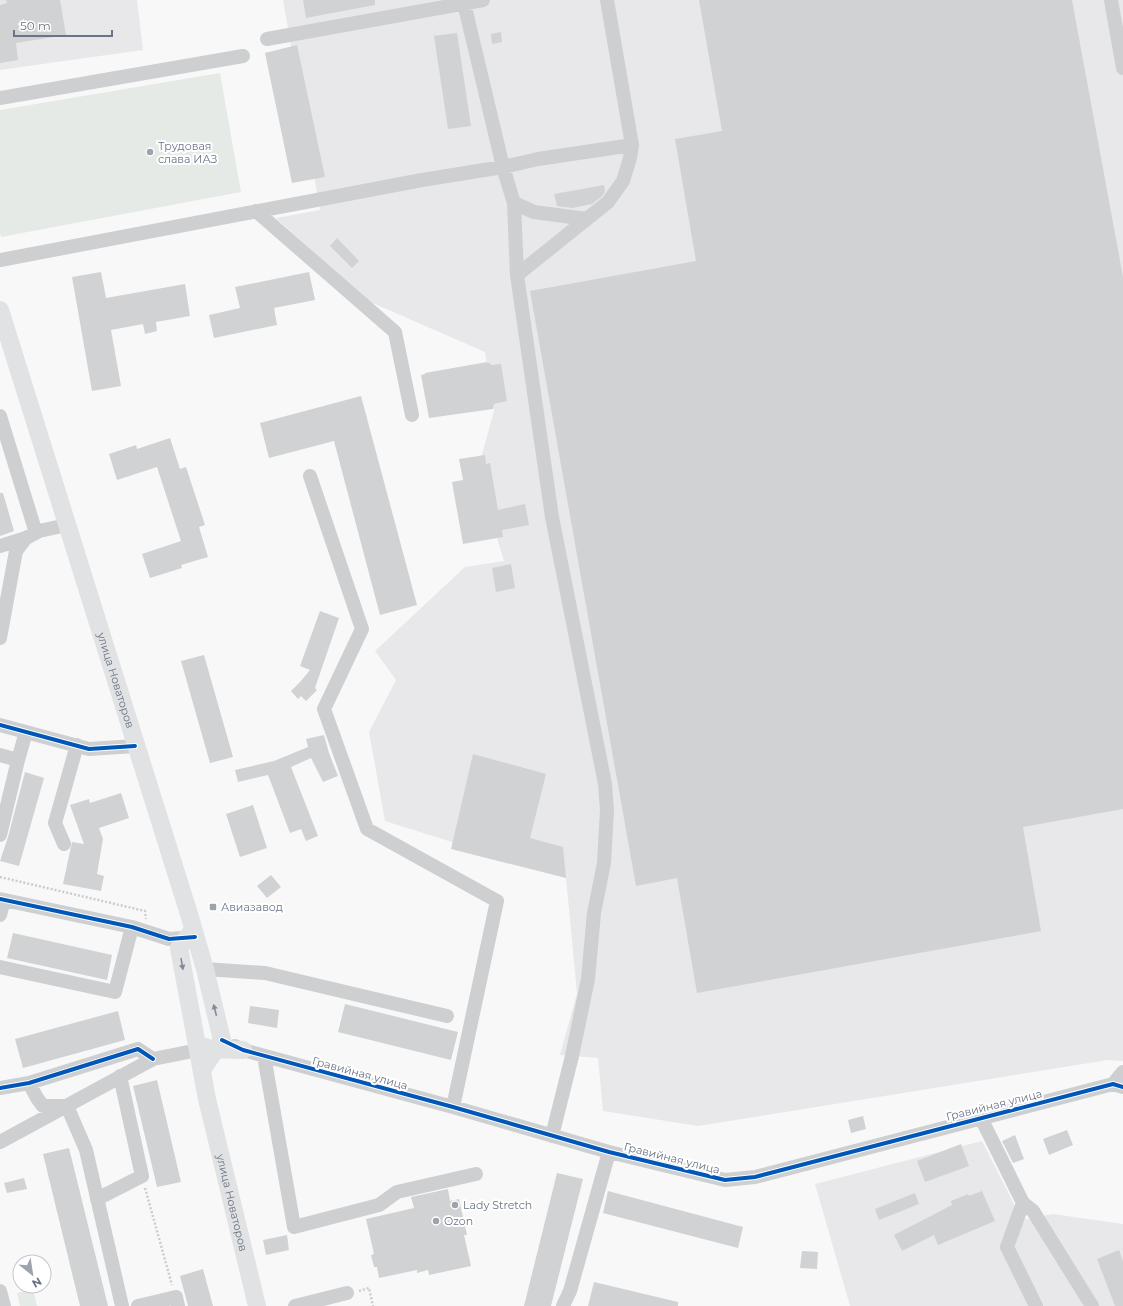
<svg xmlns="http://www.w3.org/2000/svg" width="1123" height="1306" font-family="Montserrat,sans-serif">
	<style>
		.built { fill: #e8e8ea }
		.green { fill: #e6eae6 }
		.building { fill: #d1d2d3 }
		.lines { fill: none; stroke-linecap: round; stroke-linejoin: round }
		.path { stroke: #ccccce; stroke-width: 2.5; stroke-dasharray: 2 2; stroke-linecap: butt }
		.minor { stroke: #cecfd1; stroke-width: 14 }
		.major { stroke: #e1e2e3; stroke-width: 18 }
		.cycleway-casing { stroke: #fff; stroke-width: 6 }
		.cycleway { stroke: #0057b8; stroke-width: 4 }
		.oneway { fill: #838999 }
		.poi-dot { fill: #9ca2ae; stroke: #fff; stroke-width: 1.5 }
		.labels { text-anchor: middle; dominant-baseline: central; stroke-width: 4; stroke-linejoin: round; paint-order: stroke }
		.poi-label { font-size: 11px; fill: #6b7386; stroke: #fff; text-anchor: start }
		.street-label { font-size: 11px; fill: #6b7386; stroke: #fff }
	</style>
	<rect width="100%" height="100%" fill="#f8f8f8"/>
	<path class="built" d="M0,0H137L143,50L0,70Z
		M283,0H1123V1061L1108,1060L698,1126L603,1111L598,1058L560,1055L577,993L566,878L385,821L369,732L396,680L375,651L465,567L504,561L477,472L494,411L485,352L368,301L276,218L320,210Z
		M982,1141L1022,1220L1053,1214L1123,1224V1306H850L815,1184Z"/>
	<path class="green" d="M220,73L241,192L1,237L0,233V110Z
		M33,1289L37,1306H20L17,1293Z"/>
	<path class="building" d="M6,0H60L66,35L16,43L18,60L0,63V5L7,3Z
		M303,0H375V5L306,18Z
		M699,0H1072L1123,277V809L1023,827L1041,931L697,993L677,878L636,886L530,291L696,261L675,139L722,131Z
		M501,32L502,42L492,44L491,34Z
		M457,33L471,126L448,129L434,36Z
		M297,45L325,177L292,183L265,53Z
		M604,185L605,192L602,196L592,204L572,208L557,206L554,194Z
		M337,238L359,261L352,268L330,246Z
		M101,272L106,298L185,284L190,316L156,322L157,331L145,334L143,324L111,330L121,386L92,391L72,277Z
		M309,272L315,300L274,308L277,325L214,338L209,315L240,308L235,287Z
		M487,362V363H490L491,365L501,364L507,401L494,404L493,409L429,418L421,375L425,374V373Z
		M361,396L417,605L380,615L334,441L269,458L260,423Z
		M170,438L180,469L186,467L205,525L199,527L208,557L181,565L182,568L150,578L142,554L181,541L157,467L117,480L109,454L136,445L137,449Z
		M485,455L486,464L490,463L498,510L525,504L529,525L502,530L503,537L463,544L452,482L463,480L459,459Z
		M0,493H3L14,531L0,536Z
		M511,564L515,588L496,592L492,568Z
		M320,611L339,618L315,688L317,690L306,701L301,696L298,699L291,691L300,682L310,670L300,666Z
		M204,655L233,757L210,763L181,661Z
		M324,735L329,753L338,776L323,782L311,758L291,767L318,836L306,841L301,829L290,833L268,775L238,782L235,770L274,761L308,747L306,739Z
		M473,754L546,774L530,838L563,847L566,878L451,849Z
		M25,772L44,778L19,866L0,861L8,837Z
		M121,793L129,818L99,828L103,839L97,874L104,876L101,891L63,884L72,842L84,844L70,805L89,799L90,803Z
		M253,805L267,848L240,857L226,814Z
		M271,875L281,887L267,898L257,886Z
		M13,933L112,955L107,980L7,958Z
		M345,1004L458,1032L451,1060L338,1032Z
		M250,1006L279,1010L277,1028L248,1023Z
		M118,1011L125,1040L23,1068L15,1039Z
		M157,1080L181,1182L157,1187L133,1086Z
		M863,1116L866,1129L851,1133L848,1120Z
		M1067,1130L1073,1145L1049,1155L1043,1139Z
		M1015,1135L1024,1159L1013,1163L1002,1141Z
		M961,1144L969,1166L925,1182L917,1161Z
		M69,1148L108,1306H80L43,1154Z
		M557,1173L583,1179L551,1306H524Z
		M24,1178L27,1189L7,1193L4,1183Z
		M448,1189L450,1201L459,1199L467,1235H464L471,1266L429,1275L428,1270L417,1273V1270L379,1278L377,1267H374L371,1255L374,1254L366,1219L414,1208L411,1197Z
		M608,1191L743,1227L738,1248L603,1213Z
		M982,1191L995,1221L938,1245L934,1235L902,1251L894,1235L952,1205L951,1201L968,1194L969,1196Z
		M915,1193L919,1204L879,1220L875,1209Z
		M287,1235L289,1250L266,1255L263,1240Z
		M1119,1250L1123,1261V1306H1115L1097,1259Z
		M802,1251L818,1252L817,1269L800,1268Z
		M203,1269L213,1306H188L180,1276Z
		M594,1282L678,1302V1306H588Z"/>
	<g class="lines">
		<path class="path" d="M0,877L145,911L146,919
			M145,1188L172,1285
			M359,1291L369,1288L373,1306"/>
		<path class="minor" d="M1111,0L1123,68
			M464,3L503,167L514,203L517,275L552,517L605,784L607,810L604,863L594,913L588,979L572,1056L552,1136
			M267,39L483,0
			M0,98L243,56
			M514,203L534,212L587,219
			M256,211L395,332L412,415
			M0,260L422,180L503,167L538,159L632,145L607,0
			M517,275L608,202L623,181L630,158L632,145
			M0,416L36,533
			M310,476L362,629L324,709L367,829L497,901L453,1107
			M0,546L26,538
			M0,638L16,551L26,538L39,531L67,525
			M0,725L89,749L135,746
			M0,755L18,760L26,732
			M0,835L18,760
			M64,844L55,823L77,745
			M0,899L132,927L169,939L195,937
			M0,915L4,900
			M0,967L115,992L132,927
			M205,969L265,973L447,1016
			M235,1046L243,1050L453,1107L609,1152L725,1180L755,1177L1113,1084L1123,1087
			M264,1056L294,1227L379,1205L397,1192L476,1174
			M29,1083L37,1098L43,1106H67L86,1150L122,1306
			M1113,1084L1123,1072
			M0,1088L29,1083L138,1049L153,1059
			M981,1118L1023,1203L1033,1211L1092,1306
			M0,1142L153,1059L198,1050
			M97,1199L142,1176L120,1076
			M1023,1203L1007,1247L1036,1306
			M0,1291L4,1306
			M138,1306L176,1297L178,1306
			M295,1306L347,1293
			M563,1306L570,1291L609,1152"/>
		<g class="major">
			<path id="s1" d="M0,310L189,914L205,969L222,1040L202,1070"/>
			<path id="s2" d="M193,930L179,948L207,1099L257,1306"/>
			<path d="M206,1047L208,1049L243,1050"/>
		</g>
		<g class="cycleway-casing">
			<path id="cycleway" d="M0,725L89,749L135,746
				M0,899L132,927L169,939L195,937
				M222,1040L243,1050L453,1107L609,1152L725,1180L755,1177L1113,1084L1123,1087
				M0,1088L29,1083L138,1049L153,1059"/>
		</g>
		<use href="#cycleway" class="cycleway"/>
	</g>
	<defs><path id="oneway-solid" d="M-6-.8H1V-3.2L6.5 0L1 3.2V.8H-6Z"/></defs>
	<g class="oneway">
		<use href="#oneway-solid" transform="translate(182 964) rotate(80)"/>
		<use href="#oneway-solid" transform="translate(215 1010) rotate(-104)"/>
	</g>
	<g class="poi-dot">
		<circle cx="150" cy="152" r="4"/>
		<rect x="209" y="903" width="8" height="8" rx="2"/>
		<circle cx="455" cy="1205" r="4"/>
		<circle cx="436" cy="1221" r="4"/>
	</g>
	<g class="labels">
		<g class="poi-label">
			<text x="158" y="146">Трудовая<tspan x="158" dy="13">слава ИАЗ</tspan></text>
			<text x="221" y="907">Авиазавод</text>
			<text x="463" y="1205">Lady Stretch</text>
			<text x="444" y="1221">Ozon</text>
		</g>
		<g class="street-label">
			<text stroke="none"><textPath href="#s1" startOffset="388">улица Новаторов</textPath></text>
			<text transform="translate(360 1073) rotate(15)">Гравийная улица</text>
			<text transform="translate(994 1105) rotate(-14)">Гравийная улица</text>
			<text transform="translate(672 1158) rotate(14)">Гравийная улица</text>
			<text stroke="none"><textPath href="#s2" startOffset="283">улица Новаторов</textPath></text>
		</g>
	</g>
	<g transform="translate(32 1274) rotate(150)"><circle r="19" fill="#ffffff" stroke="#c4c7cf"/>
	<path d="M0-3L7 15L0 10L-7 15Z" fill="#9ca2ae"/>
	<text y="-6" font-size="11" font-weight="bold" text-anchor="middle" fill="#6b7386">N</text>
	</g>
	<path d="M14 30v6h98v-6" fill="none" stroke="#6b7386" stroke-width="2"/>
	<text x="20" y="30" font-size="12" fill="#6b7386" stroke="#ffffff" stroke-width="3" paint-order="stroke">50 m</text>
</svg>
